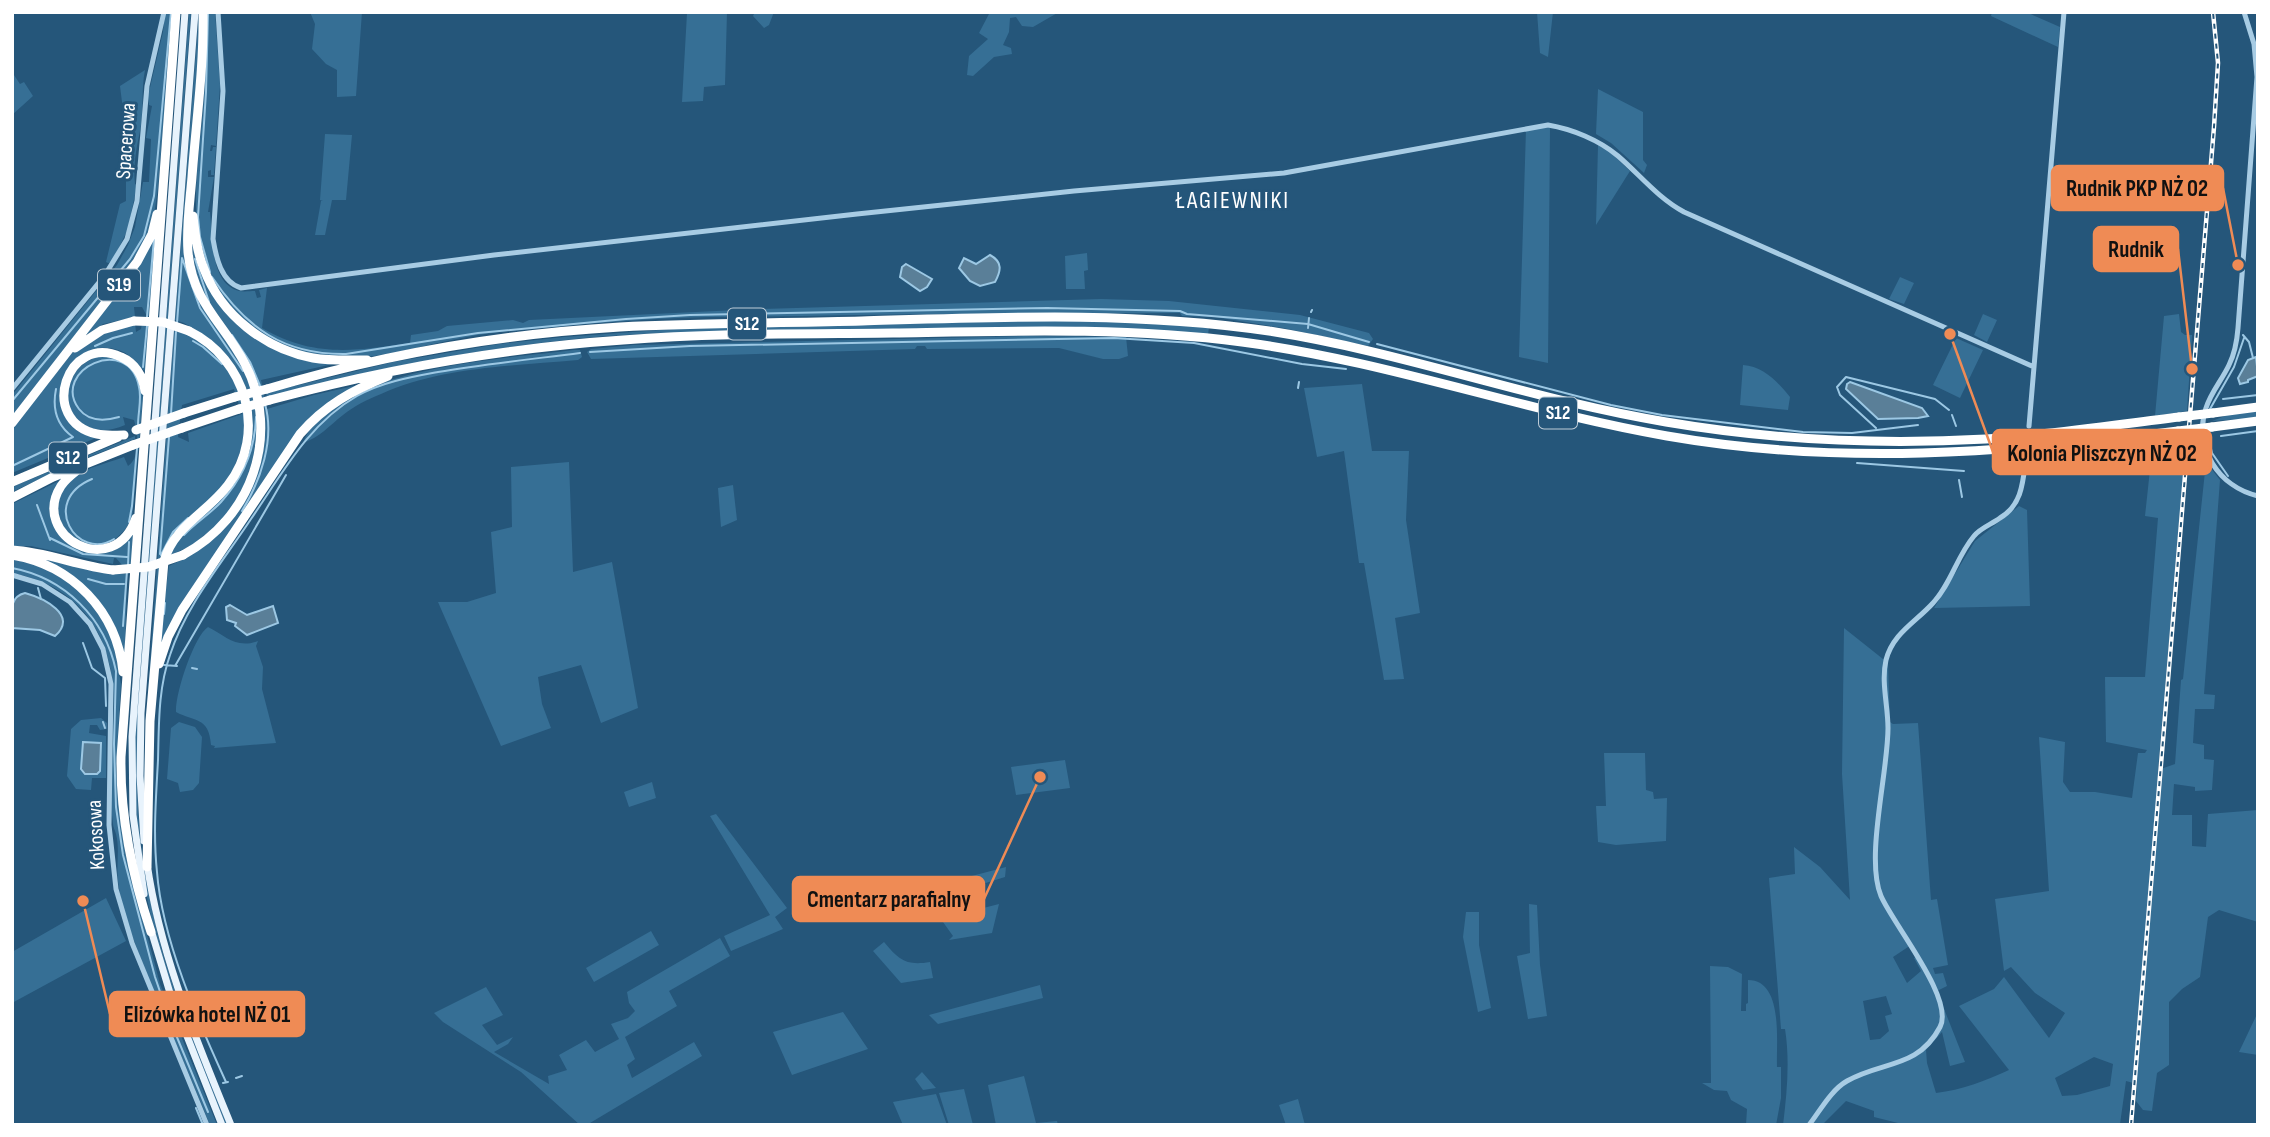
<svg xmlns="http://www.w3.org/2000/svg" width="2270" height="1137" font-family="'Sofia Sans Condensed',sans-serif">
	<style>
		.green { fill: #366f95; fill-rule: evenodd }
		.water { fill: #5a7f98; stroke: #9cc8e4; stroke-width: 2 }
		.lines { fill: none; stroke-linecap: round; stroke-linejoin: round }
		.stream { stroke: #9cc8e4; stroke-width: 2 }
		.minor-tunnel { stroke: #466f8e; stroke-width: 5; stroke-dasharray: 5 2.5; stroke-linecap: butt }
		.minor { stroke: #a8cce4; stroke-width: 5 }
		.major { stroke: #e8f3fc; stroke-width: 7 }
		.highway { stroke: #fff; stroke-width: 9 }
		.rail-casing { stroke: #fff; stroke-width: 4.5 }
		.rail { stroke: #25567a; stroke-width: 2; stroke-dasharray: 5; stroke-linecap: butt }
		.highway-bridge { stroke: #fff; stroke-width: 9 }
		.labels { text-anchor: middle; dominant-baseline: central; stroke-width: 6; stroke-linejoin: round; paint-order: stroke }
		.shield { fill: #25567a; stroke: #beccd7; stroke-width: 2 }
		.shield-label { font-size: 19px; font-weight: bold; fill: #fff }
		.street-label { font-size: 21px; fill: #fff; stroke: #25567a }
		.quarter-label { font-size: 24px; letter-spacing: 2px; fill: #fff; stroke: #25567a }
		.leader { fill: none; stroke: #ef8b55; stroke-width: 2.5 }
		.callout-dot { fill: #ef8b55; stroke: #25567a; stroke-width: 2.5 }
		.callout { fill: #ef8b55; stroke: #ef8b55; stroke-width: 2.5 }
		.callout-label { font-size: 23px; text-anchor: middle; font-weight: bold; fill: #111 }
	</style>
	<rect width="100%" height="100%" fill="#25567a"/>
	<path class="green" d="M165,12H173L158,188L153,222L148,235L127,269L12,417V395L117,265L128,245L135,227L143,182H149L151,139L146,138L152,106L149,105L148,96L163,32Z
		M189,12H191L142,660C138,729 133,799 144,867C151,904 158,941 170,976C186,1026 208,1076 228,1125H225C199,1060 171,997 154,929C139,871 135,809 134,749Z
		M199,12L200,33L186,215L198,300L242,363L250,383L258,417L257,442L246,484L227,517L191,546L168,556L174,542L233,484L251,410L210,339L184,323L175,320Z
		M206,12H215L220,85L216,146L211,145L210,151H212L213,147H216L214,175H211V170L208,171V177H214L208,212H210C213,235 209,283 239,291C244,292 250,291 255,291L257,298L261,297L259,290L267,288L262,328C314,358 354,351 410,343L411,335L438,331L447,326L513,320L523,323L529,320L758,309L1101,299L1169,301L1300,315L1369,333L1373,339L1368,346L1283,328L1215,317L1182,316L1180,313C1054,314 929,313 803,316C755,317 705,316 657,319C600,323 542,326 485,334C433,341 380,362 327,358C287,354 250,331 225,300C182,247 198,170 203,108C205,76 207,44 206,12Z
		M310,12H362L356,96L337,97V70L326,64L312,49L315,24Z
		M727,12L725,85L704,87L703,101L682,102L687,13Z
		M755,12H774L769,25L764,28L753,16Z
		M990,12H1059L1033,27L1022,26L1016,17L1010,18L1009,32L1003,45L1011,48L1012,54L994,57L973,76L967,75L969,56L988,39L979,33Z
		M1537,12H1553L1548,57L1540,53Z
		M1992,12H2026L2060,27L2058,47L1991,16Z
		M145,70C141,90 144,111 140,131C136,150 133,166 135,184L137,185L128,229L112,262L108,263L106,262L120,204L126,201V169L133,134L125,126L134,120L122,102L120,86Z
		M12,72L20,84L24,82L33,96L12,115Z
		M1598,89L1643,112V160L1647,165L1644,173L1611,143L1596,134Z
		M1542,127L1550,128L1548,363L1519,357L1526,129Z
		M325,134L352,135L346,200H332L325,235H315L321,201H323L320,200Z
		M1598,145L1609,151L1630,171L1596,225Z
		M157,228L150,316H147L142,307H134L135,317L103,324L83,337Z
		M191,229L201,268L250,334L333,364L261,380L267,409L314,395L358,385L303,427L157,656L169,566C241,536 286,453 256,377C245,350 223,331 209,306C195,282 192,256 191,229Z
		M1087,253L1088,270L1084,271L1085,289H1066L1065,256Z
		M1900,277L1914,283L1904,304L1889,299Z
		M1983,314L1997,320L1987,342L1974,335Z
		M2179,314L2181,332L2185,335H2192L2187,411L2155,416L2164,316Z
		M1070,319L1209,326L1208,336C1055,331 902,326 748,331C693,332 639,333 584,338C477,349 371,369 267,397L266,393L393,362L499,344L564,337L674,329Z
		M135,323L136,332L141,329L142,323L150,324L146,372C138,366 132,355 121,351C65,330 32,416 96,438L12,473V428L73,352L89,339Z
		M174,328L197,338L231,371L245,414L244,443L229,479L206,504L178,527L161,557L146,803L144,783L146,721ZM234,389L242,414L188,433L189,442L178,437L182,405Z
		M1024,336L1126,337L1128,356L1119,359H1103L1059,348L927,349L925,346H917L915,349L591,359L587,352L591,349L633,345Z
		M1956,338L1983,350L1960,398L1933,385Z
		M574,350H580L582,357L578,360C513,366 441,367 381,394C368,399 354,406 343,415C329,426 320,437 303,443C332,367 504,359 574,350Z
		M100,356C126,357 140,373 143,398L132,519C95,584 28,513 73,478C87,467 108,463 124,457L128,466C141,457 138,434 134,420L123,417L125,425C69,450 42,374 100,356Z
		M1743,365C1763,366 1778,382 1790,397L1788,410L1740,405Z
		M1362,384L1372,451H1409L1406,520L1420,613L1395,618L1404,679L1384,680L1364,563H1359L1344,451L1317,457L1304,388Z
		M2258,410V418L2212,421L2230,414Z
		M135,436V439L81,460L12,492V487Z
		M2186,442L2158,770L2175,764L2181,680L2183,679L2206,462L2220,480L2204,694L2215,695L2214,709H2195L2193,743L2204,745V759L2214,760L2212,790L2195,791V787L2174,784L2172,815H2192V846L2206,847L2208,814L2258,810V922L2219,910L2208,917L2200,977L2182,989L2169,1002V1065L2157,1073L2152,1111L2143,1110L2136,1101L2137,1084L2126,1081L2120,1124L1906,1125L1874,1117V1111L1846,1101L1822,1125H1783C1787,1093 1790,1060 1785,1029H1781L1769,878L1795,874L1794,847L1820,867L1850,900L1842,774L1844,628L1888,663L1890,722L1893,724L1918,723L1931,900L1937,899L1948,965L1933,968L1935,974L1943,973L1947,986L1937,991L1965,1062L1950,1066L1942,1032L1926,1050L1927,1063L1936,1093C1962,1090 1985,1081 2009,1070L1959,1006L1994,989L2004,977L2049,1038L2065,1013L2035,993L2011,967L2004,971L1995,899L2049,891L2039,737L2065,742L2063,782L2070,792H2095L2132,798L2138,753H2145L2147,750L2106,742L2105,677H2145L2158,518L2145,516L2152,451ZM1911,945L1917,956L1914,958L1921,971L1907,983L1893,957ZM1886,996L1892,1014L1885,1016L1889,1031L1880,1039L1870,1040L1863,1001ZM2094,1057L2113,1064L2110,1086L2077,1095L2062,1096L2055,1078Z
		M569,462L573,572L612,562L638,708L601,723L581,665L538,677L542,704L551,728L501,746L438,602H467L496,593L491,532L512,527L511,467Z
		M61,480L55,491L60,534C83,559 112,560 133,532L132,564L122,565L116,558H114L113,564L31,546H12V504Z
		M733,485L737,520L721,527L718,488Z
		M2019,506L2027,510L2030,606L1934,608L1975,541Z
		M35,557L103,573L127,574L125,659C106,597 92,586 35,557Z
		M12,559L40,566L72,584L98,611L113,638L121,684L116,767L125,852L160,984L217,1125H210L144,967C134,940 121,910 118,881C116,866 120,849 116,834C115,830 113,827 113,824C104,754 133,678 88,617C69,592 43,579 12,573Z
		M208,627C226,636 236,649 258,641L256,646L263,667L262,689L276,743L214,748L215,746L211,745C209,716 194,722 176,712C175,694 194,636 208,627Z
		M101,718L107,723V729L100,730L97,725H90L89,733L106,736V778H92L91,790L76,789L67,776L71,729L81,720Z
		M179,722L195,727L202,737L199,783L193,790L180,792L178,783L167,779L171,728Z
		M1604,753H1645L1646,790L1653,792L1654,799L1667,798L1666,841L1616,845L1598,842L1596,806H1606Z
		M1065,760L1070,788L1016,795L1011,767Z
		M652,782L656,798L629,807L624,792Z
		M716,814L787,908L775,917L783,929L731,951L724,936L770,915L710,816Z
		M1006,867L1005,877L928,901L932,909L942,906L948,917L999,904L992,933L949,940L953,936L943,922H908L905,906L843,922L835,912Z
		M106,898L126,941L12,1003V952Z
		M1529,904L1537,905L1540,965L1547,1016L1528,1019L1517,956L1530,953Z
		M1466,912H1479V945L1491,1008L1478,1012L1463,937Z
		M651,931L659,945L594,982L586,968Z
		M720,938L730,956L669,991L677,1006L625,1037L635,1059L627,1065L632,1078L694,1042L702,1056L590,1123L591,1125H580L521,1072L443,1022L434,1013L486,987L503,1015L482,1025L497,1045L513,1037L508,1044L494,1052L549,1084L548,1076L567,1070L559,1055L586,1040L595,1052L619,1039L611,1024L628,1018L635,1011L629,1003L627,992Z
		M884,942C899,960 906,966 930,962L933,978L901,983L873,951Z
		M1710,966L1728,967L1742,974L1741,1011H1746V1004L1748,1003V980C1784,980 1776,1043 1777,1067H1781V1098L1776,1125H1746L1747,1109L1731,1100L1727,1091L1714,1090L1702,1083H1711Z
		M1040,985L1043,998L938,1024L929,1015Z
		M843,1012L868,1049L792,1075L773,1032Z
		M2258,1012V1055L2239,1052Z
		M922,1072L936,1088L923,1090L915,1079Z
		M1024,1076L1036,1123L1057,1121L1058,1125H996L988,1085Z
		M964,1089L973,1125H949L939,1093Z
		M936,1094L947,1125H903L893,1102Z
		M1298,1099L1305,1125H1286L1279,1105Z"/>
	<path class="water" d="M990,255C1003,262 1001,271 995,282L980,286L970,281L959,268L964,258L976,264Z
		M906,264L932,279L927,287L920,291L900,277L902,267Z
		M2256,357L2258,376L2248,380V382L2240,384L2238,378L2248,360Z
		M1850,382L1922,408L1928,416L1918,418L1878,419L1846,389L1847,384Z
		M25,593C43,598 79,615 55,636L40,630L12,628C12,614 8,597 25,593Z
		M230,605L247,615L273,606L278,623L247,635L235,626L236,623L227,620L226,607Z
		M83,742L101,743L100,771L97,774H85L81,769Z"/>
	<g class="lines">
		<path class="stream" d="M208,12L206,92L198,217L200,237L210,272
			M195,259L209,302
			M212,277C246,328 284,355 346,354L478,333L626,319L690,315L1047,308L1180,311L1187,314L1308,324L1369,342
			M1311,312L1312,310
			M147,317L154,239
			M177,323L182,258L200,308L243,371
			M1308,328L1309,318
			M232,335L250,362L261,388
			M2243,335L2249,342L2253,358
			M193,341L203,347L222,364
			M1377,344L1611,405L1662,415L1803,432L1852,433L1918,425
			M95,346L113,338L132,333
			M590,352L690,346L1114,338L1194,343L1302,364L1346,369
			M143,367L147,326
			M1298,388L1299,382
			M2223,399L2258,395
			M12,401L130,259L144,236L154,196L171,12
			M2210,409L2234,367L2244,338
			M171,414L176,332
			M1952,415L1956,426
			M119,417C105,421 89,422 79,409C50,370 129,333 139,387C142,398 138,413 138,425
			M1876,428L1840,395L1837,387L1846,377L1935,399L1949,410
			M2207,432L2212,453L2228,476
			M2221,436L2258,431
			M1857,463L1964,471
			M12,466L73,437C56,425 52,409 56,389
			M92,479C39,501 77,562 114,539
			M1959,480L1962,497
			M37,505L50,540
			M242,511C261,480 275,439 265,404
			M129,522L132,506L137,448
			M184,535C195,523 210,514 221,502C244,477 255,450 256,417
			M50,538L83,554L127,557
			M160,554L169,437
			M161,555L173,532L188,518
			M128,565L129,542
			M12,568C65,578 105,618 116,671L114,744L116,807L123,855L155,977L169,1018L208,1112
			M88,579L106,584H124
			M38,588L41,599
			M164,614L165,603
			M123,626L127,571
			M83,643L92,668L105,678L106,706
			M164,665L177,666
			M175,666L286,475
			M192,668L197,669
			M103,722L105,728
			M236,1078L242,1076
			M226,1082C198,1021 162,939 157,872C153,834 156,798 158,760C159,725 158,689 170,655C186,605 222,563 251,519C282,474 308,424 357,396C382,382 411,377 438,372C485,364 533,359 580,353
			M223,1083L228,1082
			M196,1108L203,1125"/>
		<path class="minor-tunnel" d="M2026,458L2029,426"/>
		<path class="minor" d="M218,12L223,91L213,239C216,257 221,282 241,288L494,255L857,214L1074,191L1284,173L1548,125C1572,129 1599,140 1618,156C1640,175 1658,198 1684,212L2034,367
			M2244,12L2254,44L2257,77L2238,328C2237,341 2235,353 2229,365C2222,380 2211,392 2206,408C2193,448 2219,487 2258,496
			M12,389L105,275L127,239L137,201L147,86L164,12
			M2029,426L2064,12
			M12,575L42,584L70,602L90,624L103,649L111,684L109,825L116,889L132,943L207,1125
			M1809,1125C1820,1111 1831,1090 1847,1081C1881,1061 1918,1069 1940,1027C1955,999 1893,924 1881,896C1865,858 1888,773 1888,728C1888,706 1881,682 1886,660C1893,633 1916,622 1933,603C1951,584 1957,556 1974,536C1980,528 1992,524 2000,518C2022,505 2023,482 2026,458"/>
		<path class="major" d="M144,841L140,776L141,713L195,12
			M147,863C160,955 196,1039 231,1125
			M144,894L133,815L132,737L185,12
			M151,930L170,993L222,1125"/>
		<path class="highway" d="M193,216C195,234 197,252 204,269C221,315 265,349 313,358C331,361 349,360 367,360
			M75,348L102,330L134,321
			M267,389C381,355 501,334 620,327C701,323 782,323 862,321C998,317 1134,311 1269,331C1404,352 1532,400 1666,422C1772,440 1879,445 1986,439C2050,435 2114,425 2179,417
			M270,400C386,369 503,348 623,340C713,333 803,334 893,333C1010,331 1126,327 1242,342C1386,361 1524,411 1667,436C1839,466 2005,453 2178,431
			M184,413L235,397
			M2213,413L2258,407
			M12,423L137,262L152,234L157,214
			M2212,427L2258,421
			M182,428L239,409
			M124,435C115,435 106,436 97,434C37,421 67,332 121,357C135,363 143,376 145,391
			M85,464C77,471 67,477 61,486C29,536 114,582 136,518
			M12,482L118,437
			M12,498L53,477L133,445
			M12,550C47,552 78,566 113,570
			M12,555C72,565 117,611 123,672
			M183,555C251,519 282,435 245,364C224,323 193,304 188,252C186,227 190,202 192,177C196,123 204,67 203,12
			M159,664L168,637L182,610L300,434C325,405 353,390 388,376
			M147,867L150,721L164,561C174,526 207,513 228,485C268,433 246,359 189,331
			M151,932C132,875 120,817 121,757L176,12"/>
		<g class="rail-casing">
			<path id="rail" d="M2131,1125L2214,127L2218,63L2213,12"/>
		</g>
		<use href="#rail" class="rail"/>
		<path class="highway-bridge" d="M134,321L163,322L189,331
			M235,397L267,389
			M239,409L270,400
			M2179,417L2213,413
			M136,430L184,413
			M2178,431L2212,427
			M133,445L182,428
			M113,570L148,567L183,555"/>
	</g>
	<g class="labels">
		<g class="shield">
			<rect x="98" y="269.5" width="42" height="31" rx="5"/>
			<rect x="728" y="308.5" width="38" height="31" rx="5"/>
			<rect x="1539" y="397.5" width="38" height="31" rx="5"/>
			<rect x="49" y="442.5" width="38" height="31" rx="5"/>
		</g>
		<g class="shield-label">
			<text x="119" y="285">S19</text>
			<text x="747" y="324">S12</text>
			<text x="1558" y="413">S12</text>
			<text x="68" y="458">S12</text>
		</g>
		<g class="street-label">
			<text transform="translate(126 141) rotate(-86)">Spacerowa</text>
			<text transform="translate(96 835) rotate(-93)">Kokosowa</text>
		</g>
		<g class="quarter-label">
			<text x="1233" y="200">ŁAGIEWNIKI</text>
		</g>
	</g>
	<path class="leader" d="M2238 265L2223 188M2192 369L2178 249M1950 334L1993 452M1040 777L984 899M83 901L110 1014"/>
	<g class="callout-dot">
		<circle cx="2238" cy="265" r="7"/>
		<circle cx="2192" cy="369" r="7"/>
		<circle cx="1950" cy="334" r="7"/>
		<circle cx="1040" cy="777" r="7"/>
		<circle cx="83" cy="901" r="7"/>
	</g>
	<g class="callout">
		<rect x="2052" y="166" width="171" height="44" rx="7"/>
		<rect x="2094" y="227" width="84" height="44" rx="7"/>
		<rect x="1993" y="430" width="218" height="44" rx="7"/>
		<rect x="793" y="877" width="191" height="44" rx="7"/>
		<rect x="110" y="992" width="194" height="44" rx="7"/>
	</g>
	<g class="callout-label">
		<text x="2137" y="196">Rudnik PKP NŻ 02</text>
		<text x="2136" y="257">Rudnik</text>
		<text x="2102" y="461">Kolonia Pliszczyn NŻ 02</text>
		<text x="889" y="907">Cmentarz parafialny</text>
		<text x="207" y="1022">Elizówka hotel NŻ 01</text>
	</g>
	<rect width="2270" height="1137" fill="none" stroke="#ffffff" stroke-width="28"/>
</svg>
